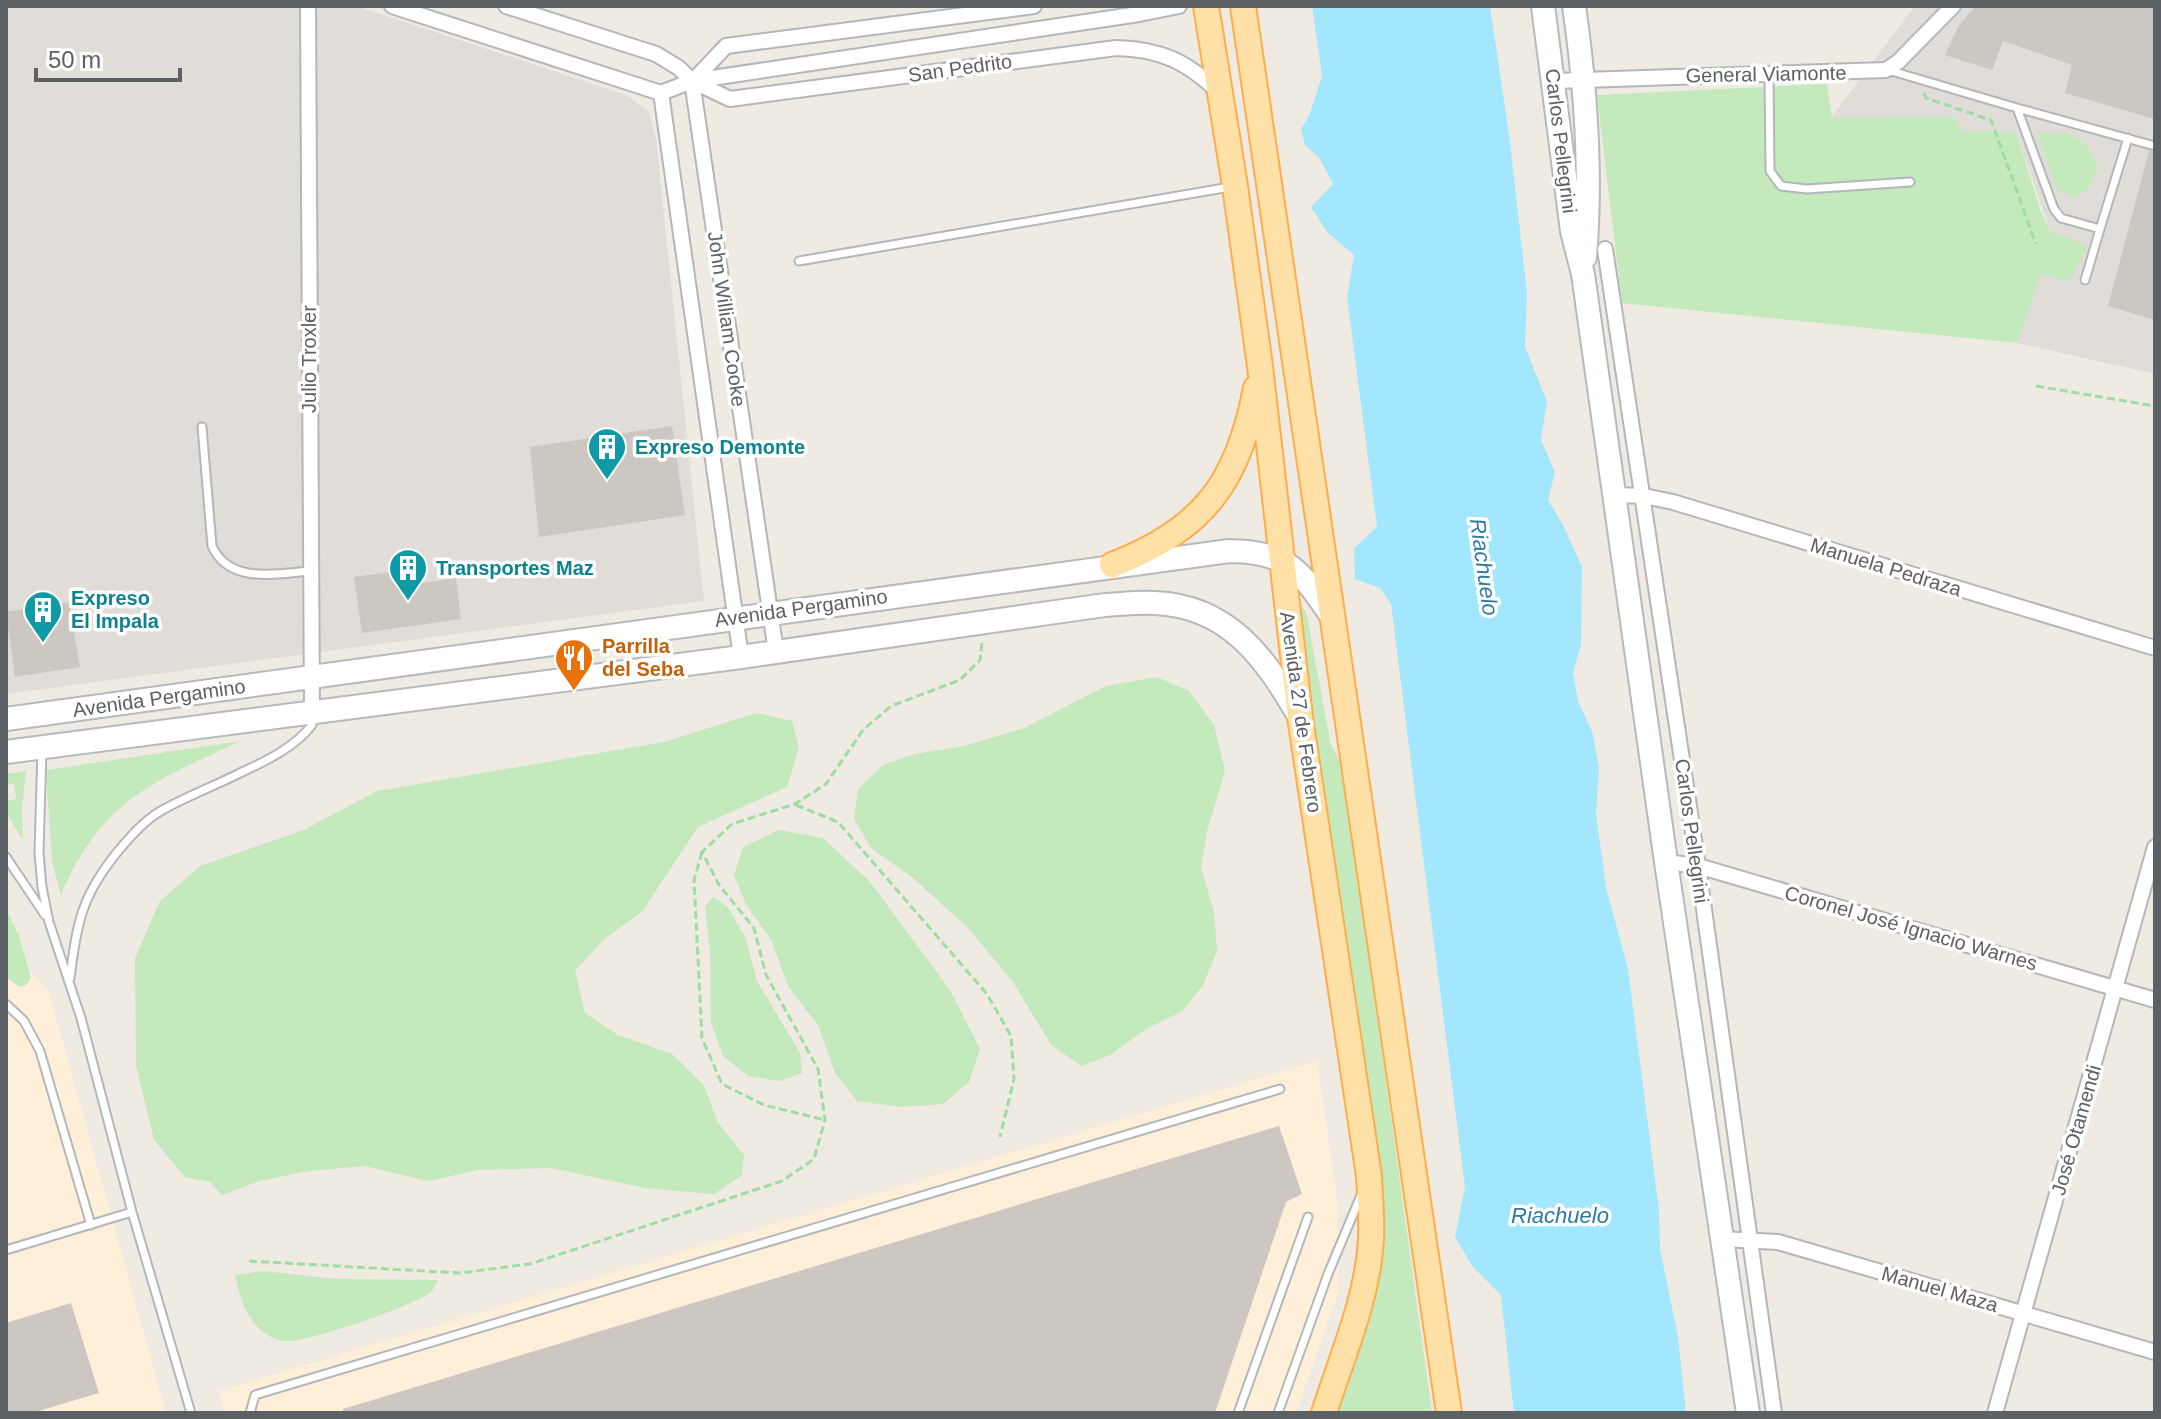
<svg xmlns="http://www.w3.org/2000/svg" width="2161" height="1419" font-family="Arial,sans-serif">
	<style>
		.commercial { fill: #ffefd8 }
		.industrial { fill: #e0dcd7 }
		.green { fill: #c4e9bc }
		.water { fill: #a3e7ff }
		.building { fill: #ccc7c1 }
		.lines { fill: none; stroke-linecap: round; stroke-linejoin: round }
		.lane-casing { stroke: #b3b7bb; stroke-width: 11 }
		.street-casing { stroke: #b3b7bb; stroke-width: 18 }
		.secondary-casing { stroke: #b4babe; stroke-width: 26 }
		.primary-casing { stroke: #ffad4c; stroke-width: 28 }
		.path { stroke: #9edda3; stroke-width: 3; stroke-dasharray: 8 4; stroke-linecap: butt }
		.lane { stroke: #fff; stroke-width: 7 }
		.street { stroke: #fff; stroke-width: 14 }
		.secondary { stroke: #fff; stroke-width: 22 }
		.primary { stroke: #ffe1a8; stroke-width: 24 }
		.labels { text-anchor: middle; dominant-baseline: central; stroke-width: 7; stroke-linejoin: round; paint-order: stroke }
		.street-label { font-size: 20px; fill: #5b6165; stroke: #fff }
		.culture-label { font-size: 20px; font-weight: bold; fill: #0d838f; stroke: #fff; text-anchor: start }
		.food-label { font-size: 20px; font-weight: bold; fill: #c56008; stroke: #fff; text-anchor: start }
		.water-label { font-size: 22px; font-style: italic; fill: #2f7aa0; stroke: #fff }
	</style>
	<rect width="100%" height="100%" fill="#efeae2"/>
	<path class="commercial" d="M6,953L23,965L49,992L166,1413H6Z
		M1317,1061L1337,1198L1338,1292L1296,1413H225L219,1391Z"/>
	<path class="industrial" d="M6,6H356L626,95L649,112L656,139L704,601L6,694Z
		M1915,6H2155V374L2017,343L2051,233L2016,132L1962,131L1831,118Z"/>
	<path class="green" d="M1827,84L1832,118L1954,117L1962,131L2016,132L2041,212L2051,232L2088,246L2069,281L2041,274L2017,343L1622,303L1597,95Z
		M2037,132C2075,134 2078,131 2098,166L2090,187L2073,198L2056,188Z
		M1295,592L1307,615L1330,742L1342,766L1432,1413H1334L1381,1219Z
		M1157,677L1189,691L1214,725L1225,771L1207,831L1201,868L1214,912L1217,951L1203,985L1183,1011L1146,1029L1110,1055L1082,1066L1051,1045L1013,982L968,928L913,878L871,848L854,819L858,789L883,765L915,754L964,746L1024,728L1106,686Z
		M756,713L792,721L799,748L787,787L698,827L642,912L604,939L575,971L585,1013L618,1035L672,1054L704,1085L718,1123L744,1155L742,1175L714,1194L645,1188L551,1168L478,1170L428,1181L365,1166L309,1171L259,1181L222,1195L210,1182L185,1177L154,1140L136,1065L135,958L160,901L200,866L304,830L377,791L664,742Z
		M241,741C153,782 102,799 61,895L52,862L46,770Z
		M26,771L22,808L23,840L6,812V801L16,799L14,784L6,785V774Z
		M779,830L823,838L870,882L950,990L980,1049L969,1082L943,1104L901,1107L857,1101L835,1073L818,1025L789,988L771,940L746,904L734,875L743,847Z
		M713,897L728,907L746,939L757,981L800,1053L802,1073L780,1081L748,1076L723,1056L711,1023L710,951L705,907Z
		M6,909L19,936L31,978L26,985L20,987L6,977Z
		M263,1271L336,1279L438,1280C437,1281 433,1290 432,1291C418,1305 303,1344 284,1341C251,1335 241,1303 235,1275Z"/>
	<path class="water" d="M1312,6H1490L1510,142L1527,294L1525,347L1547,402L1541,440L1555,472L1548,500L1563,525L1582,567L1581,645L1573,672L1578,701L1593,734L1599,768L1596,814L1606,887L1628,969L1659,1210L1660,1249L1678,1337L1686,1413H1514L1501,1295L1473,1267L1455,1237L1465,1187L1391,604L1380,588L1355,579L1354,548L1377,527L1347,297L1354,255L1328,233L1311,207L1333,184L1320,159L1305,145L1301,129L1309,116L1322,76Z"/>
	<path class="building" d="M1976,6H2155V119L2065,93L2072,65L2003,41L1992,70L1945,55L1959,25Z
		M2149,151L2155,152V320L2108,306Z
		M672,426L685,515L539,537L530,447Z
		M414,569L416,584L456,578L461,619L362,633L354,577Z
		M69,602L80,667L15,677L6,612Z
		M1279,1126L1302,1194L1286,1202L1215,1413H343V1409Z
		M71,1303L99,1393L32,1413H6V1323Z"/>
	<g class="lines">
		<g class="lane-casing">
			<path id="lane" d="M1888,70L2017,108L2054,209L2061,218L2100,229L2085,280
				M1769,75L1770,171L1781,186L1807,189L1910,182
				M2017,108L2155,146
				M2100,229L2128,138
				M799,261L1230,187
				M202,427L212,546C229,584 275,574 310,571
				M42,749L39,853L42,887L49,922L81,1018L132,1212L191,1413
				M6,857L45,915
				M70,978C77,921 82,895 119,850C131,836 143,822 159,812C184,797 215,786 242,772C266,761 295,747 312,725V715
				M6,1004L24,1021L40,1051L91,1225
				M6,1250L132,1212
				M250,1413L255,1395L1280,1089
				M1238,1413L1308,1217
				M1278,1413L1328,1274L1362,1193"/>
		</g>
		<g class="street-casing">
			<path id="street" d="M308,6L312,712
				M392,6L661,93L692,81L1139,14L1179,6
				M506,6L656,54L679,68L692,81L730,99L1116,48C1162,49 1187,62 1220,93
				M692,81L776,652
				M693,81L726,46L1034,6
				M1554,81L1886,70L1898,62L1953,6
				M661,93L741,657
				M1605,249L1698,866L1774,1413
				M1615,495L1644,496L1673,502L2155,648
				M1666,862L1698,866L2155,1000
				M1722,1239L1778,1242L2155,1352
				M1995,1413L2155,847"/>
		</g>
		<g class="secondary-casing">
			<path id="secondary" d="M1543,6L1572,231L1583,274L1666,862L1748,1413
				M1574,6C1586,89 1592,173 1585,257
				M6,719L1229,551C1288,552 1300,570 1332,617
				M6,752L741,657L1105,605C1122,604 1139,602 1155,603C1229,606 1265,658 1299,716"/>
		</g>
		<g class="primary-casing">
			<path id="primary" d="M1206,6L1235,186L1260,366L1300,717L1369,1176C1370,1197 1372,1218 1371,1239C1368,1298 1342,1356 1324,1413
				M1243,6L1449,1413
				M1112,565C1203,530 1238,483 1256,388"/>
		</g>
		<path class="path" d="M1924,93L1926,98L1991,120L2036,244
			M2036,386L2155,406
			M796,805L838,822L987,994L1011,1036L1014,1079L1000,1137
			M702,852L694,880L702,1038L722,1084L764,1105L825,1120
			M249,1261L460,1273L530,1264L782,1181L814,1159L825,1120L818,1069L766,975L754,928L719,885L702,852L732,824L795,804L826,784L863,730L891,706L960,680L980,660L982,642"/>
		<use href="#lane" class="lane"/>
		<use href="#street" class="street"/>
		<use href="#secondary" class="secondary"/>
		<use href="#primary" class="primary"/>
	</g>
	<defs>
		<g id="building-pin" transform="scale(2)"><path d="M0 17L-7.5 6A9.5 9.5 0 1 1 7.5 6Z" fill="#0f9aa8" stroke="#fff"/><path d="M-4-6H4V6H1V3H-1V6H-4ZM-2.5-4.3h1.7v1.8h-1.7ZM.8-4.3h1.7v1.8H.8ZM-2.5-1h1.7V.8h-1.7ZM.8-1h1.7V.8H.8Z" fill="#fff"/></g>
		<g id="restaurant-pin" transform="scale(2)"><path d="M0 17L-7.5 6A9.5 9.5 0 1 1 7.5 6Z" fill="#e8710a" stroke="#fff"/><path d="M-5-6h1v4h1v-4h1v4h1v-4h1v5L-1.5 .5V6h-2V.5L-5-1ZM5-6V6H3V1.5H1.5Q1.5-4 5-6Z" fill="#fff"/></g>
	</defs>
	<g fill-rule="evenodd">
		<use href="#building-pin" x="607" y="447"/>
		<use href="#building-pin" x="408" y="568"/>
		<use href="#building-pin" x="43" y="610"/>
		<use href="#restaurant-pin" x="574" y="658"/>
	</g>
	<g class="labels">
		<g class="street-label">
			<text transform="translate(960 68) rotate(-8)">San Pedrito</text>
			<text transform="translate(1766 74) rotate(-1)">General Viamonte</text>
			<text transform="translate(1561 141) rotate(83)">Carlos Pellegrini</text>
			<text transform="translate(727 319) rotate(82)">John William Cooke</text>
			<text transform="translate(309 359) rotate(-90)">Julio Troxler</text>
			<text transform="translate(1886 567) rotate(17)">Manuela Pedraza</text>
			<text transform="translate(801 608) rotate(-8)">Avenida Pergamino</text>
			<text transform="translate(159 698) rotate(-8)">Avenida Pergamino</text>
			<text transform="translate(1301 712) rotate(82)">Avenida 27 de Febrero</text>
			<text transform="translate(1692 831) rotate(82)">Carlos Pellegrini</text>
			<text transform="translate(1911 928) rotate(16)">Coronel José Ignacio Warnes</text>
			<text transform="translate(2076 1130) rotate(-74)">José Otamendi</text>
			<text transform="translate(1940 1289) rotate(16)">Manuel Maza</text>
		</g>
		<g class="culture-label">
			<text x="635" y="447">Expreso Demonte</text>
			<text x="436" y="568">Transportes Maz</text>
			<text x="71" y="598">Expreso<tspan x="71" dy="23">El Impala</tspan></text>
		</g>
		<g class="food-label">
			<text x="602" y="646">Parrilla<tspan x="602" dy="23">del Seba</tspan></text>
		</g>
		<g class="water-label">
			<text transform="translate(1484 567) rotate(82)">Riachuelo</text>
			<text x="1560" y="1215">Riachuelo</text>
		</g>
	</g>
	<rect width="2161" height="1419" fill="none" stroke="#5b6165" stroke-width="16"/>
	<path d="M36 68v12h144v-12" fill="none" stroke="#5b6165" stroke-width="4"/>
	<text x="48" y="68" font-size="24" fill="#5b6165" stroke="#ffffff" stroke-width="6" paint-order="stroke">50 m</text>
</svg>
